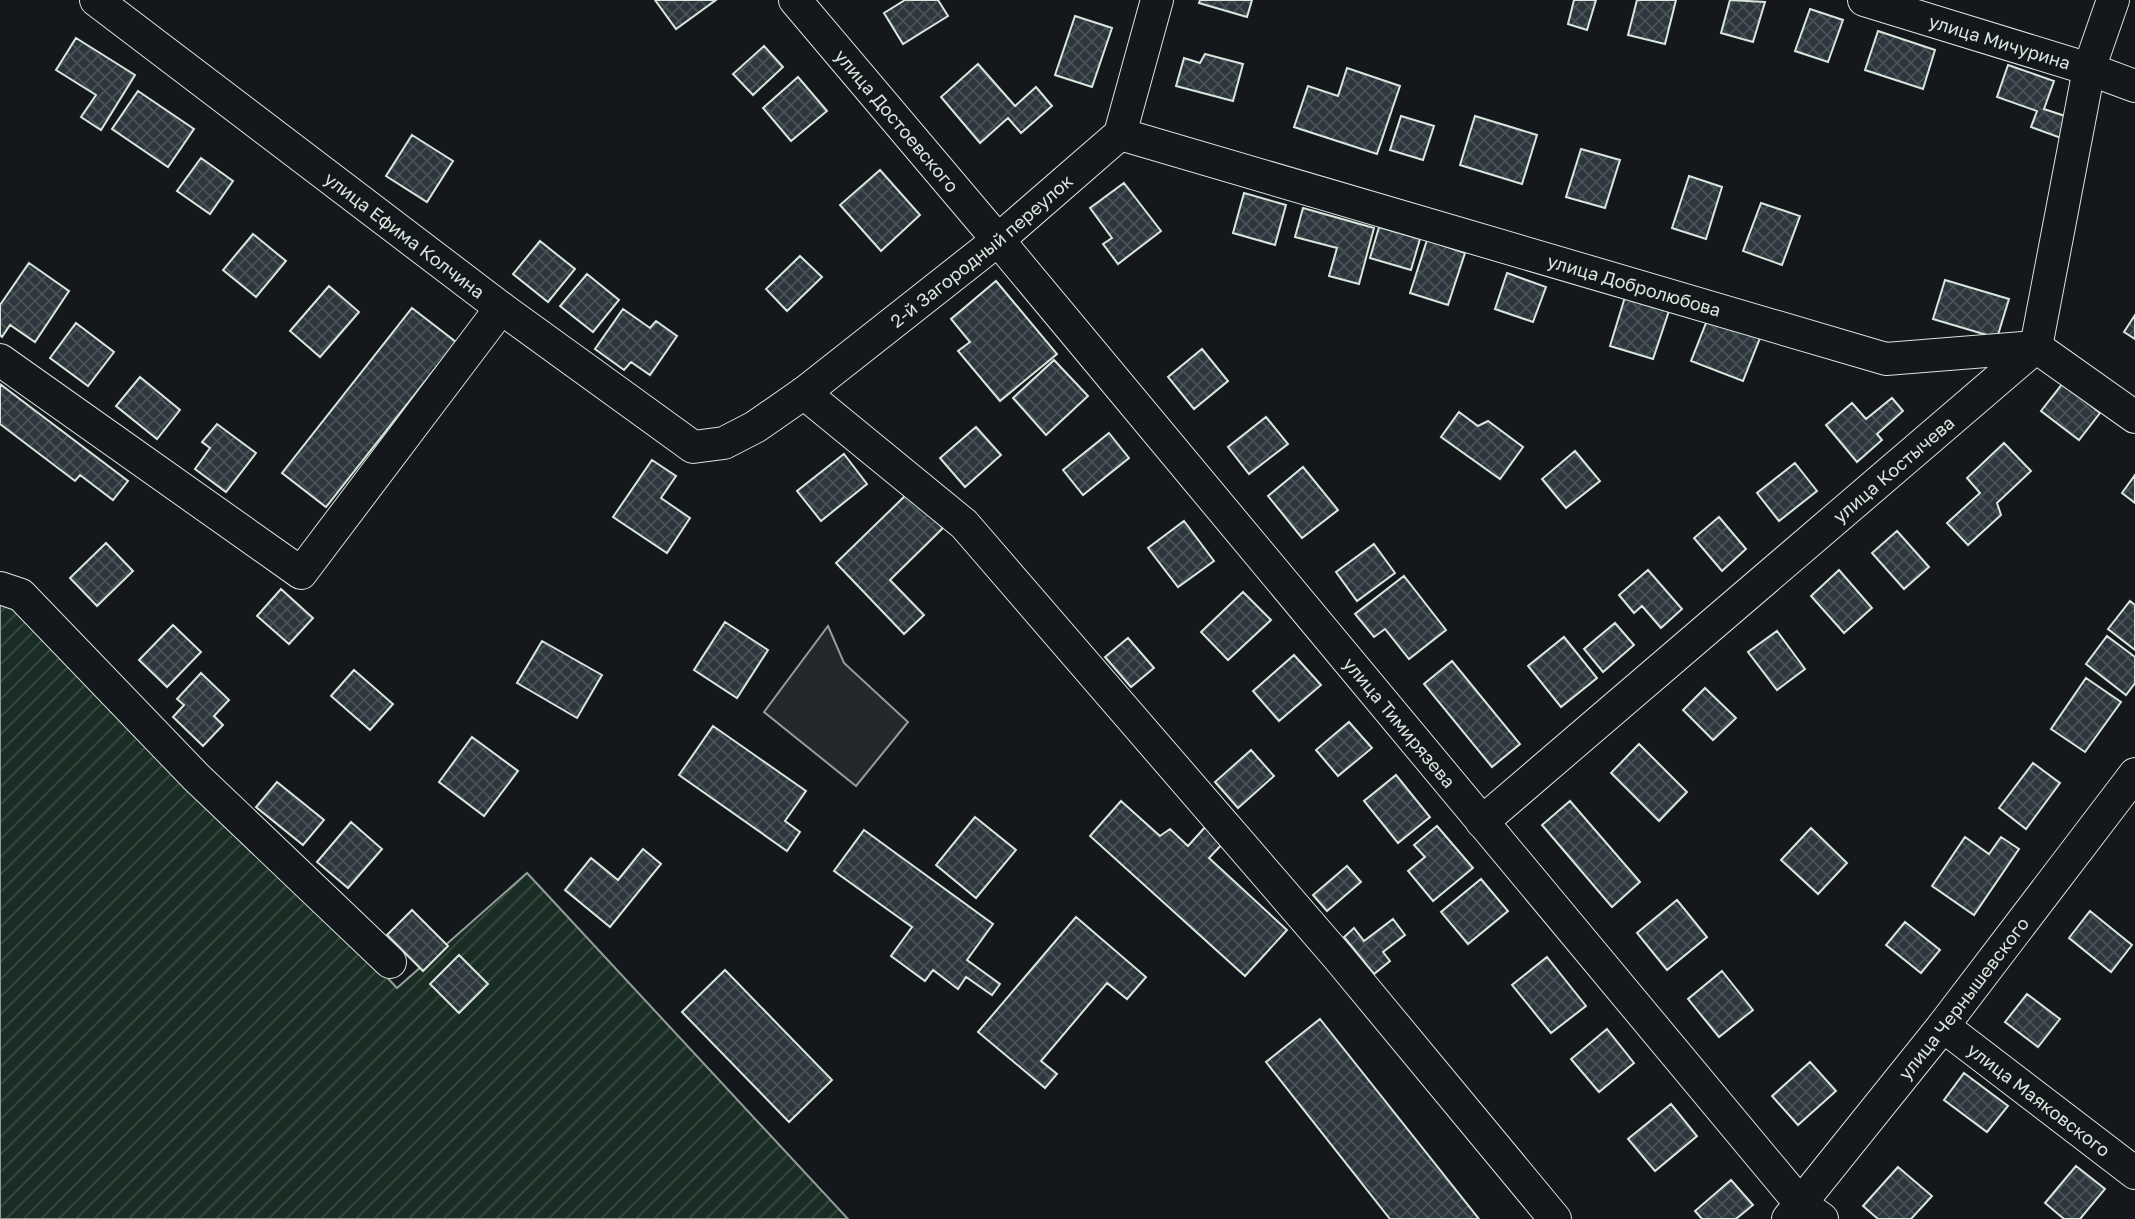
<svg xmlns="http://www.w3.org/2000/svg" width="2135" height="1219" font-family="'Golos Text',sans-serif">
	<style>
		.garden { fill: url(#garden-furrows); stroke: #939e99; stroke-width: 2 }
		.parking { fill: #24282b; stroke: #939e99; stroke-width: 2 }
		.building { fill: url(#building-cross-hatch); stroke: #d8e6dc; stroke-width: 2 }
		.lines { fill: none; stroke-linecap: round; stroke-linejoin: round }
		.minor-casing { stroke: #d8e6dc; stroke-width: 34 }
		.minor { stroke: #14181c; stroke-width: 32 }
		.labels { text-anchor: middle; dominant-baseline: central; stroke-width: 5; stroke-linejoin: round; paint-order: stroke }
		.street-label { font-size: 18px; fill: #d8e6dc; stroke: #14181c }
	</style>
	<defs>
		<pattern id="garden-furrows" width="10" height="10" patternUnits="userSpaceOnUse" patternTransform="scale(1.75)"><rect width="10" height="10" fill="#1a2d24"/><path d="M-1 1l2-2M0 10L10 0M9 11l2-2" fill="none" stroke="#3b4b43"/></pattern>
		<pattern id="building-cross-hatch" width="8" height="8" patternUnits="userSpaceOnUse" patternTransform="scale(1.75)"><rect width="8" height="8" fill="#2c363c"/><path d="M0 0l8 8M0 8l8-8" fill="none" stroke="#4a5358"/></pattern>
	</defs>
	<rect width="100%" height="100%" fill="#14181c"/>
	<path class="garden" d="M0,597L39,607L397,988L527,873L848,1219H0Z"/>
	<path class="parking" d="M828,626L844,663L908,722L856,786L764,712Z"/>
	<path class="building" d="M655,0H716L676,29Z
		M905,0H938L948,16L903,44L884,13Z
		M1200,0H1252L1247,17L1199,3Z
		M1574,0H1596L1587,30L1568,24Z
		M1637,0H1676L1665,44L1628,35Z
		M1730,0L1765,2L1753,42L1721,33Z
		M1810,9L1843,20L1828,62L1795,51Z
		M1075,16L1112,28L1092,87L1055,75Z
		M1878,31L1935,50L1923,89L1865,70Z
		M76,38L135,75L101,130L81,117L96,95L56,70Z
		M764,46L783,67L753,95L733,74Z
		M1205,54L1243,64L1233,101L1176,86L1184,58L1200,63Z
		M978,64L1015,106L1036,87L1052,106L1021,133L1008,118L980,143L941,97Z
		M2008,65L2054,81L2044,109L2068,117L2061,138L2031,127L2037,111L1997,97Z
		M1347,68L1400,86L1377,154L1294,127L1308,86L1338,96Z
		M798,77L827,111L791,141L763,108Z
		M138,91L194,129L168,167L112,129Z
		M1401,116L1434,126L1423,160L1390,150Z
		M1475,116L1537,135L1522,184L1460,165Z
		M412,135L453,161L427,202L386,176Z
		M1581,149L1620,160L1605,208L1566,197Z
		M201,158L233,181L210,214L177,191Z
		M880,170L920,215L881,251L840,205Z
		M1689,176L1722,187L1706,239L1672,228Z
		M1124,183L1161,231L1118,264L1103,244L1112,238L1090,208Z
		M1244,193L1286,205L1275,245L1233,233Z
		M1761,203L1800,216L1782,265L1743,251Z
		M1303,208L1374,228L1359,284L1329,276L1337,248L1295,237Z
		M1379,227L1420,239L1411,270L1370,258Z
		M253,234L286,261L256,297L223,270Z
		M1427,240L1465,253L1448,305L1410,293Z
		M540,241L575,269L548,302L513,274Z
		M800,256L822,277L787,311L766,289Z
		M29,263L69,291L35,342L10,325L2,337L0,335V305Z
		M1507,273L1546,287L1533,322L1495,309Z
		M587,274L619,300L593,332L560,306Z
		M1945,280L2009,299L1997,338L1933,319Z
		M996,281L1057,354L1000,401L958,351L970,342L951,319Z
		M329,286L359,312L320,357L290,331Z
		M1625,297L1669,311L1653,359L1610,346Z
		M412,308L456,342L326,507L282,473Z
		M623,309L650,328L656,321L677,336L650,375L631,362L624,370L595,349Z
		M2135,315V339L2124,332Z
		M1708,318L1760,338L1743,381L1691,361Z
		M76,323L114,352L88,386L50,358Z
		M1202,349L1228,381L1194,409L1168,377Z
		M1054,360L1088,396L1046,435L1013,398Z
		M140,377L180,410L157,439L116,406Z
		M2063,383L2100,413L2079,440L2041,411Z
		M0,384L128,481L113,500L80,475L75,481L0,424Z
		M1892,398L1903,411L1877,434L1882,440L1857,462L1826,425L1852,403L1866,419Z
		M1459,412L1478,426L1488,421L1523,447L1500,479L1441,437Z
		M1266,417L1288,444L1249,474L1228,447Z
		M217,424L256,453L226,492L195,469L210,448L202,442Z
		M976,427L1001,455L965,487L940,458Z
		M1109,433L1129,458L1083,495L1063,470Z
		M2004,443L2031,471L1997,503L2001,515L1968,545L1947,523L1980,493L1967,478Z
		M1575,451L1600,481L1566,508L1542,479Z
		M844,454L867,484L821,521L797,491Z
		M652,460L676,476L661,498L690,518L667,553L613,517Z
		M1795,463L1817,491L1779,521L1757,493Z
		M1303,467L1338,510L1302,538L1268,496Z
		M2135,475V503L2122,493Z
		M908,493L943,528L890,580L924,615L904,634L836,563Z
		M1719,517L1746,549L1722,571L1694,538Z
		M1184,521L1214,561L1178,587L1148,548Z
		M1897,531L1929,567L1904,589L1872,553Z
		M106,543L133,571L97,606L70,578Z
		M1374,544L1395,573L1357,601L1336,572Z
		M1648,570L1682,609L1661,628L1642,606L1634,613L1619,595Z
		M1839,570L1872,608L1844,633L1811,596Z
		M1404,576L1446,630L1409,659L1385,629L1374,637L1355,614Z
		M281,589L313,618L289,644L257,616Z
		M1243,592L1271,620L1228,660L1201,632Z
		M2130,601L2135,605V650L2108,629Z
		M725,622L768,650L737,698L694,670Z
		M1615,623L1634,645L1603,672L1584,649Z
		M173,625L201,652L167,687L139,660Z
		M1777,631L1805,669L1777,690L1748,652Z
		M2107,636L2135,657V683L2126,695L2086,664Z
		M1564,637L1597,678L1561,707L1528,666Z
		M1128,638L1154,668L1131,687L1105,657Z
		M542,641L602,675L577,718L517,683Z
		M1294,655L1321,685L1279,721L1253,691Z
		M1452,661L1520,744L1492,767L1424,684Z
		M354,670L393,704L370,730L331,696Z
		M201,673L229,700L214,716L223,725L203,746L173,717L184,705L177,699Z
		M2086,678L2121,702L2085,752L2051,729Z
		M1705,688L1736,718L1713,740L1683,710Z
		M1349,722L1372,748L1338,776L1316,750Z
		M713,726L806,791L785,821L800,832L787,851L679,775Z
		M472,737L518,771L484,816L439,782Z
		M1639,744L1687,792L1659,821L1611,773Z
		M1251,750L1274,776L1238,808L1215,782Z
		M2033,763L2060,783L2026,829L1999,808Z
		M1396,775L1430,817L1398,843L1364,801Z
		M277,782L324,820L303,845L256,807Z
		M1121,801L1160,836L1170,829L1188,846L1207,825L1225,841L1209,858L1287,930L1245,976L1090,836Z
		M1570,801L1640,882L1612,907L1542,825Z
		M975,817L1016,850L976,898L936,865Z
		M351,822L382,849L348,888L317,862Z
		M1437,826L1473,868L1433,901L1408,871L1425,857L1414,845Z
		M1811,828L1847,863L1818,894L1781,860Z
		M864,830L993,924L967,960L1000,984L992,995L966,977L958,989L933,970L925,981L891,956L912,927L834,871Z
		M1965,837L1989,854L2001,837L2019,849L1974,915L1932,886Z
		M643,849L661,864L610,927L565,890L591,858L618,880Z
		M1347,866L1361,882L1327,911L1313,895Z
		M1481,879L1508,911L1468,944L1441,912Z
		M1677,900L1707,937L1667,970L1637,933Z
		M412,910L448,946L423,971L387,935Z
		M2090,911L2132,945L2111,972L2069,938Z
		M1076,917L1146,977L1127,999L1107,983L1041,1061L1057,1074L1045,1088L978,1032Z
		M1393,919L1405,935L1383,952L1390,961L1374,974L1344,937L1354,928L1364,941Z
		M1905,922L1940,950L1921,973L1886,945Z
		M459,955L488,984L459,1013L430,984Z
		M1547,957L1586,1006L1551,1033L1512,985Z
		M725,970L832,1080L789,1122L682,1012Z
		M1722,971L1753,1010L1719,1037L1688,999Z
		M2027,994L2060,1019L2038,1047L2005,1022Z
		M1320,1019L1479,1219H1390L1266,1062Z
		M1607,1029L1634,1063L1599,1092L1571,1059Z
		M1810,1062L1836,1091L1798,1125L1772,1096Z
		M1964,1073L2008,1106L1987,1132L1944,1100Z
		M1671,1104L1697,1136L1655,1171L1628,1139Z
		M2076,1166L2105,1189L2080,1219H2064L2045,1203Z
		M1898,1167L1932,1196L1911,1219H1878L1863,1206Z
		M1731,1180L1753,1205L1736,1219H1702L1695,1211Z"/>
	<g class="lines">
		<g class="minor-casing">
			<g id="minor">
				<path id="s1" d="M96,0L501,308L693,447L724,443L755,427L804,393L998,240L1120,134L1157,0"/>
				<path id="s2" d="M795,0L998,240L1800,1203L1822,1219"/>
				<path id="s3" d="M1864,0L2089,69L2135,86"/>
				<path id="s4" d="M1120,134L1886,359L2036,347L2135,417"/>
				<path d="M0,360L301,573L501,308"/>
				<path d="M804,393L964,524L1338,957L1555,1219"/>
				<path d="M0,588L21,595L196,777L390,962"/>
				<path id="s5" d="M1482,822L2036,347L2089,69L2113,0"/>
				<path id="s6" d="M1943,1026L2135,1173"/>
				<path id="s7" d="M1788,1219L1943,1026L2135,774"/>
			</g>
		</g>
		<use href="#minor" class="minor"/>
	</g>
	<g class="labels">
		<g class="street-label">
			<text stroke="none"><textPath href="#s3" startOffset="142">улица Мичурина</textPath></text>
			<text stroke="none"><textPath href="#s2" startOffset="158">улица Достоевского</textPath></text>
			<text stroke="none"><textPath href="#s1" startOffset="388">улица Ефима Колчина</textPath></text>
			<text stroke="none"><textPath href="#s1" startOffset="1099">2-й Загородный переулок</textPath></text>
			<text stroke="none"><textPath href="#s4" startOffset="536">улица Добролюбова</textPath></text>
			<text stroke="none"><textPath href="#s5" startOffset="542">улица Костычева</textPath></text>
			<text stroke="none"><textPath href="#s2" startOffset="942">улица Тимирязева</textPath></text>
			<text stroke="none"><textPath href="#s7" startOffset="282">улица Чернышевского</textPath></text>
			<text stroke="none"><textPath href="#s6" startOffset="121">улица Маяковского</textPath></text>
		</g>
	</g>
</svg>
